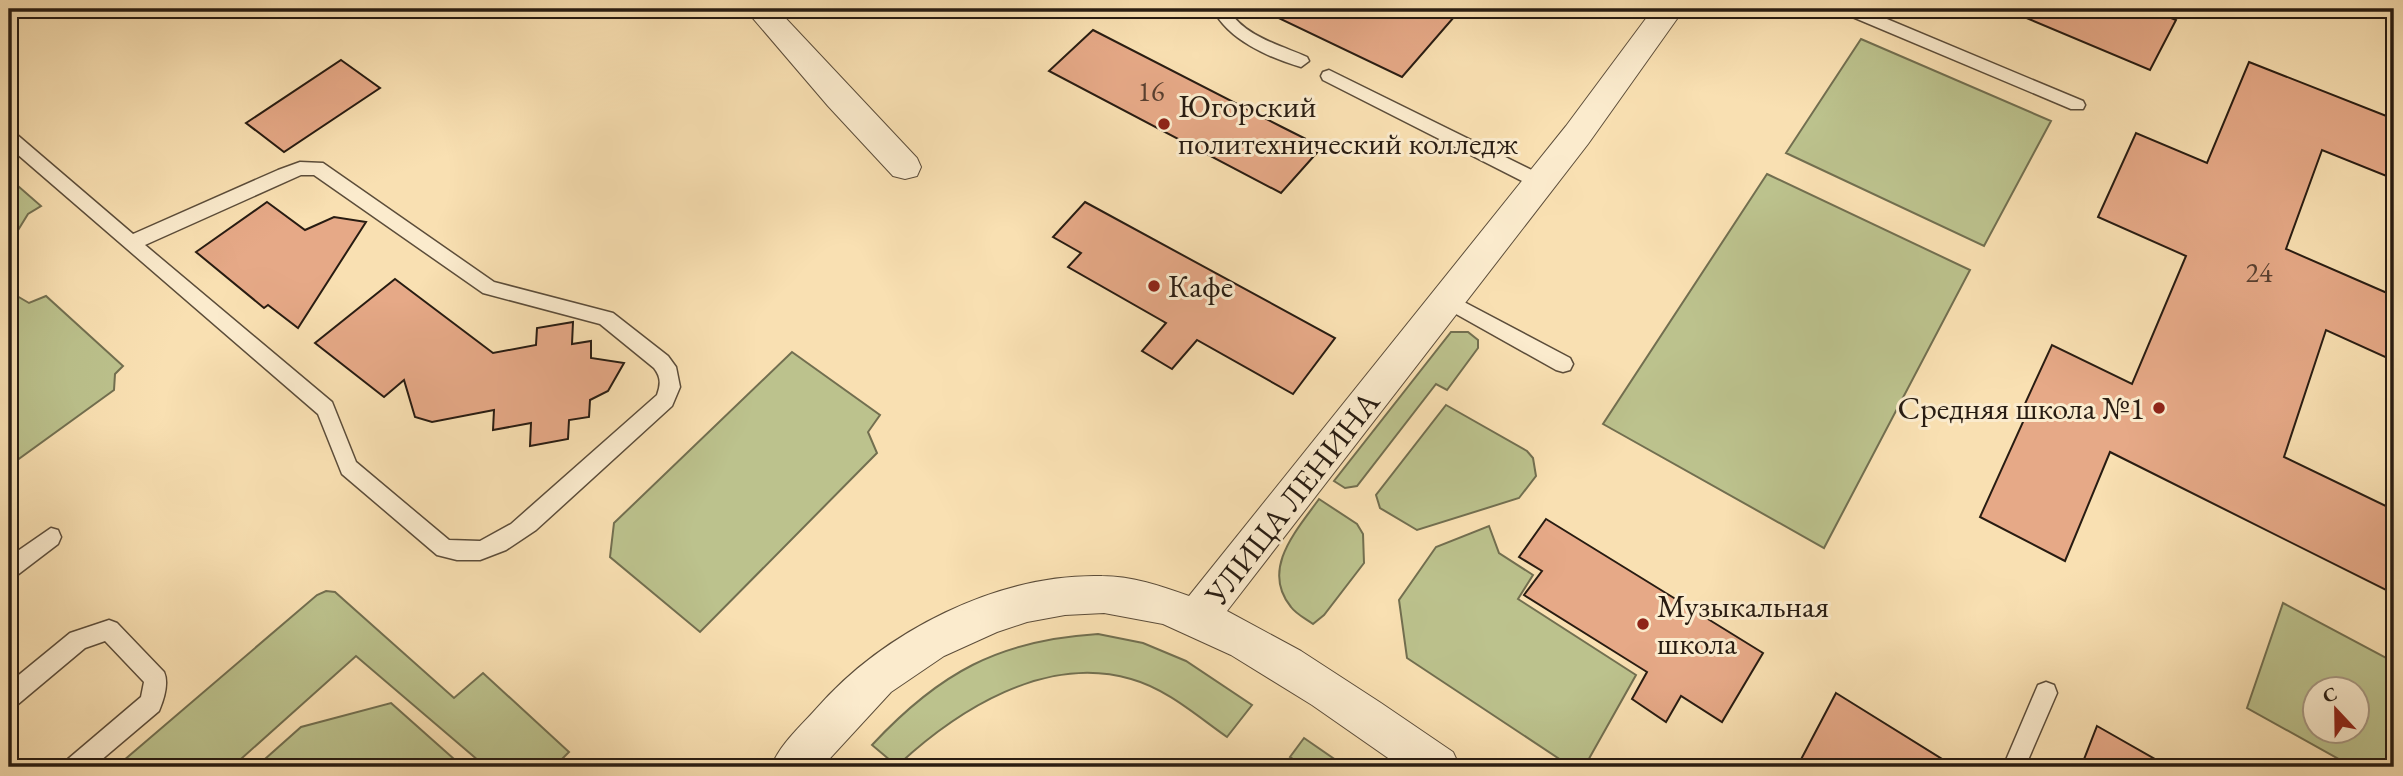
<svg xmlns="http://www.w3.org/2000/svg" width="2403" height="776" font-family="'EB Garamond',serif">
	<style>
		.green { fill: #bcc28d; stroke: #726f50; stroke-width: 2; fill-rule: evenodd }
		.building { fill: #e6a987; stroke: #281c12; stroke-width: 2 }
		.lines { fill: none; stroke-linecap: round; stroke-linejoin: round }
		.lane-casing { stroke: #5c4d3a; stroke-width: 3 }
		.street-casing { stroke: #5c4d3a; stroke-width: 2 }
		.lane { fill: #fbebcd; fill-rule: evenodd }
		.street { fill: #fbebcd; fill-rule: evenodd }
		.poi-dot { fill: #8f2418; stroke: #fbebcd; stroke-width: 2.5 }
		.labels { text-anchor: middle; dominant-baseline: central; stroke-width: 6; stroke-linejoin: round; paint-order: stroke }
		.number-label { font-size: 28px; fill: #583f2f }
		.poi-label { font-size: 32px; fill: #281c12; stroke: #fbebcd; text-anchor: start }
		.street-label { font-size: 32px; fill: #281c12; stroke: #fbebcd }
	</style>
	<rect width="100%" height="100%" fill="#f9e0b2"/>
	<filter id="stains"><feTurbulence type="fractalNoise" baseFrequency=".00286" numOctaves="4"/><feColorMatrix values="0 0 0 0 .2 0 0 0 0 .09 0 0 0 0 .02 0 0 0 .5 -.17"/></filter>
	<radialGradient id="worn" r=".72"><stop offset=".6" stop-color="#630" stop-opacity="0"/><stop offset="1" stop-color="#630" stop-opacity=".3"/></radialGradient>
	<path class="green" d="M1861,39L2051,121L1984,246L1786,153Z
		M1767,174L1970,270L1824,548L1603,424Z
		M10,179L41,206L28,214L12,240L9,237Z
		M17,296L29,303L46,296L123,366L115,374L114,390L9,466V302Z
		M1451,332H1468L1478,340V348L1447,390L1436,384L1357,486L1345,488L1334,481Z
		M792,352L880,415L868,432L877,453L700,632L610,557L614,523Z
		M1446,405L1527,451L1533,458L1536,476L1519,498L1417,530L1380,508L1376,495Z
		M1319,499L1357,524L1363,534L1364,563L1324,615L1313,624C1306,619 1296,614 1291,607C1260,569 1297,530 1319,499Z
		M1489,526L1499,553L1533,575L1518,599L1636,675L1586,764H1567L1407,658L1399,600L1436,547Z
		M326,591L335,592L454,698L483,673L569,752L554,767H486L356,656L232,767H116L317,595Z
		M2283,603L2394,662V767H2353L2247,708ZM2316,688H2358V730H2316Z
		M1098,634L1143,643L1186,661L1252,705L1227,737C1197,716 1167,689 1131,679C1045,654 957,710 897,766L872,745C939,673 999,640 1098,634Z
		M391,703L463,767H256L301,727Z
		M1304,738L1346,767H1305L1290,757Z"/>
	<path class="building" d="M1260,9H1461L1402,77Z
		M2005,9H2149L2176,20L2150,70Z
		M1093,30L1282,127L1322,147L1281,193L1049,71Z
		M341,60L380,88L284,152L246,123Z
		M2249,62L2394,119V179L2322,150L2286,249L2394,296V361L2326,330L2284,457L2394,510V594L2110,452L2065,561L1980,517L2028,411L2023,408L2052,345L2132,384L2186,256L2098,217L2136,133L2207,163Z
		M267,202L305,230L334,217L366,222L298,328L268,305L264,308L196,252Z
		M1085,202L1335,338L1293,394L1197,340L1172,369L1142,351L1166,323L1068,267L1081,253L1053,237Z
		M395,279L493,353L536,345L537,328L573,322L572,344L591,341V358L624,363L608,391L590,400L589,417L569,420L568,439L530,446L531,423L493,430L494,410L432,422L415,417L404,380L384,397L315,343Z
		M1546,519L1763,653L1722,722L1681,696L1666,722L1632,699L1647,672L1524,595L1542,571L1519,557Z
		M1836,693L1955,767H1797Z
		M2097,726L2169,767H2081Z"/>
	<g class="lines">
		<g class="lane-casing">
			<path id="lane" d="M1213,9H1229C1241,35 1282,46 1307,57L1309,61L1301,67C1270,58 1228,40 1213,9Z
				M1841,9H1863L2083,101L2085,105L2083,109H2071L1843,13Z
				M1329,70L1546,177L1549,182L1546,187H1534L1323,80L1321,76L1323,72Z
				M9,131L15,133L133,234L278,170L300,162L323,163L494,282L613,313L668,356L676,367L680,387L672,406L536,530L506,550L480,560H457L437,555L342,474L318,414L9,147ZM301,175H314L483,293L600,324L654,368C661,377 661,384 657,395L511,524L480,541L449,540L356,462L332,402L145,245Z
				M1447,293L1570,358L1573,364L1570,370L1563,372L1556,370L1440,305L1438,300L1440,295Z
				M51,528L58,530L61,537L58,544L16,576L9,579V557Z
				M109,620L117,623L164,672C169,683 164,699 159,711L93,767H65L68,759L141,697L144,682L105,641L85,648L17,705L9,708V683L70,633Z
				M2046,682L2054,685L2057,693L2025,767H2003L2038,685Z"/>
		</g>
		<g class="street-casing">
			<path id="street" d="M745,9H777L917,158L921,167L917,176L905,179L893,176L828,106Z
				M1653,9H1684L1588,144L1227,611L1301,651L1381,703L1453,752L1460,767H1401L1312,705L1231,655L1163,624L1104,613L1065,615L1027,622L997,632L944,656L891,692L822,767H771C780,744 800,727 816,709C883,632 998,573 1102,576C1132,576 1161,586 1189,596L1566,126Z"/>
		</g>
		<use href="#lane" class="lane"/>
		<use href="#street" class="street"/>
	</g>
	<g class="poi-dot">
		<circle cx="1164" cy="124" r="7"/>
		<circle cx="1154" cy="286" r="7"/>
		<circle cx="2159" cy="408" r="7"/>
		<circle cx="1643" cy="624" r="7"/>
	</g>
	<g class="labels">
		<g class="number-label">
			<text x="1151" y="91">16</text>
			<text x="2259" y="272">24</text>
		</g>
		<g class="poi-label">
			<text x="1178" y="106">Югорский<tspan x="1178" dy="37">политехнический колледж</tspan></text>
			<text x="1168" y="286">Кафе</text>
			<text x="2145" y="408" text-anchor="end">Средняя школа №1</text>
			<text x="1657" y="606">Музыкальная<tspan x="1657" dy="37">школа</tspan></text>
		</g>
		<g class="street-label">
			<text transform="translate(1292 498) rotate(-52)">УЛИЦА ЛЕНИНА</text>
		</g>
	</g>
	<rect width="2403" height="776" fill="none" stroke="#f9e0b2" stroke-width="35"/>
	<rect x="10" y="10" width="2382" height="755" fill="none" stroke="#281c12" stroke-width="3.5"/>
	<rect x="18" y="18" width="2368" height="741" fill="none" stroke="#281c12" stroke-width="2"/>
	<g transform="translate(2336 710) rotate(338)"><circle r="33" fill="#fbebcd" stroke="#a79882" stroke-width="2"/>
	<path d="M0-5L12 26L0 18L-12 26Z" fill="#8f2418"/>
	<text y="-10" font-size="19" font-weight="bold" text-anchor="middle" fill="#281c12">С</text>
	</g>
	<rect width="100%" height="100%" filter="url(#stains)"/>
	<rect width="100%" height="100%" fill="url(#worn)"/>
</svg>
